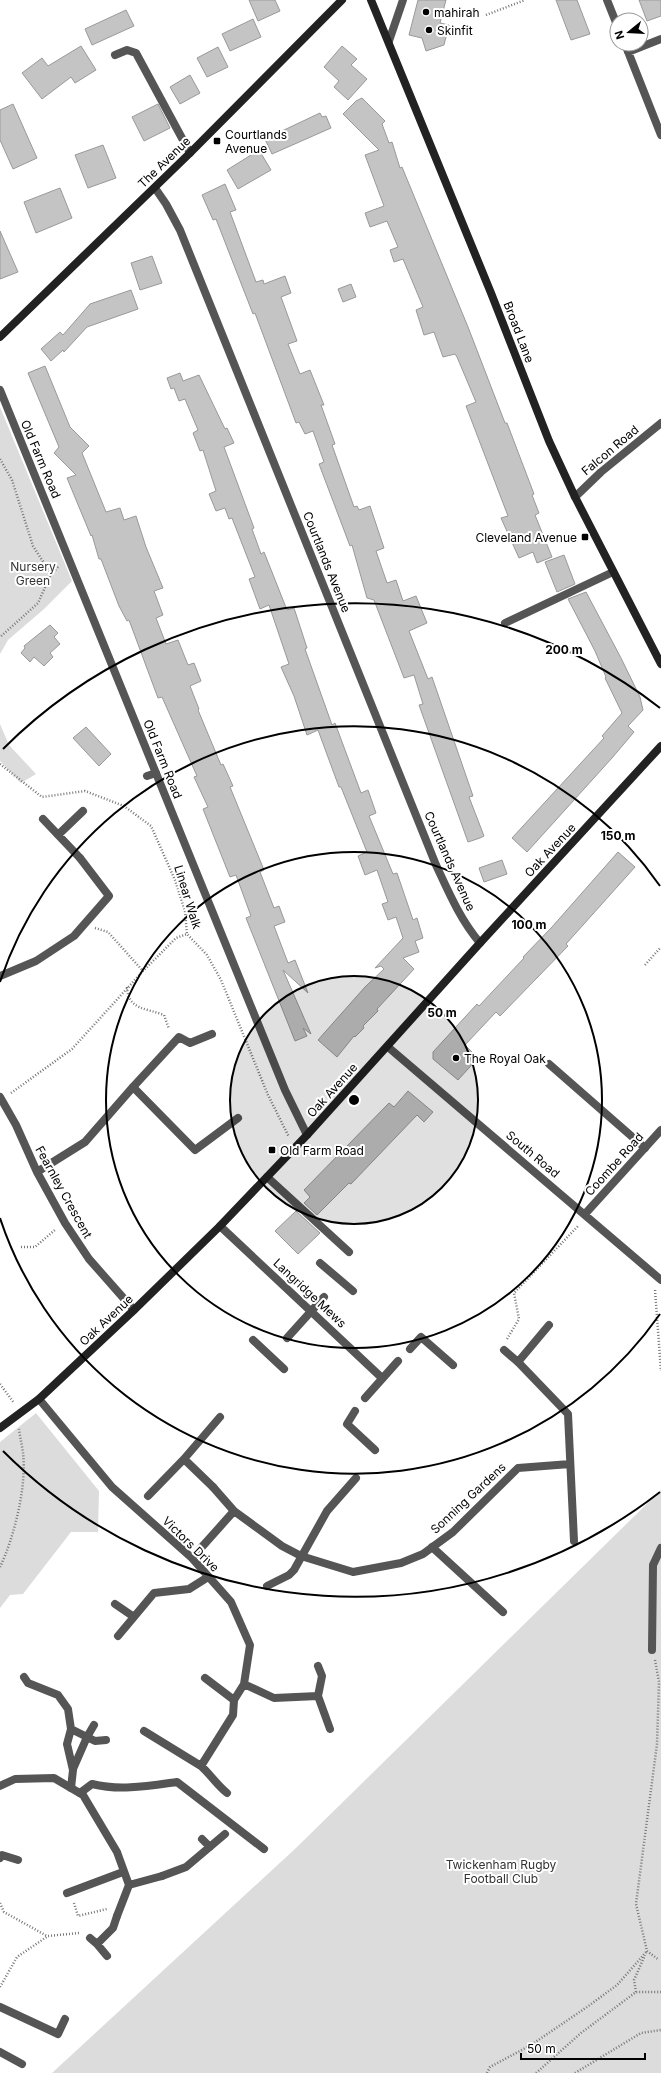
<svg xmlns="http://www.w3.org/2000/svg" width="661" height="2073" font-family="Inter,sans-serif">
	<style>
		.green { fill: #dcdcdc }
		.building { fill: #c4c4c4; stroke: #999 }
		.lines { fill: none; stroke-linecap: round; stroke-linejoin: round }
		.path { stroke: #777; stroke-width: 2.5; stroke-dasharray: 1 2; stroke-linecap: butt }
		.lane { stroke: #555; stroke-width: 8 }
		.street { stroke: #555; stroke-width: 8 }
		.secondary { stroke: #222; stroke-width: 8 }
		.ring { fill: none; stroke: #000; stroke-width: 2 }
		.poi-dot { fill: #000; stroke: #fff; stroke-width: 1.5 }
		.labels { text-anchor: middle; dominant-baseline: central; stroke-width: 4; stroke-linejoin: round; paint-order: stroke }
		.poi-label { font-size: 12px; fill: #000; stroke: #fff; text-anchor: start }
		.street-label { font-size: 12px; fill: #000; stroke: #fff }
		.park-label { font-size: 12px; fill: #333; stroke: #fff }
		.centre { fill: #000; stroke: #fff; stroke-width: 2 }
		.ring-label { font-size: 12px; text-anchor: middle; font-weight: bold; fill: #000; stroke: #fff; stroke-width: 4; stroke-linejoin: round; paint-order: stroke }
	</style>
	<rect width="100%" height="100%" fill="#fff"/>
	<path class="green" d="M0,407L72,581L44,609L8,640L0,654Z
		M0,724L9,745L36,774L21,783L0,761Z
		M36,1413L99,1491L98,1532H71L23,1594L10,1595L0,1608V1442Z
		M661,1490V2073H52L297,1847Z"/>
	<path class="building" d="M249,0H275L280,11L258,21Z
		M418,0H446L440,23L449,25L444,45L426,51L422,38L409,35Z
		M556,0H577L590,34L571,40Z
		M639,0H661V16L647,21Z
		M126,10L134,26L92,45L85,29Z
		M253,19L261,37L230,51L222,34Z
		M81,46L96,70L75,83L71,77L42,99L22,73L42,58L48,66Z
		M342,46L357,59L351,65L367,79L348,100L334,87L339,81L324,67Z
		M218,47L228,67L207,77L197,58Z
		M190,75L200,93L180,104L170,87Z
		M362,98L385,121L382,124L389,143L392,142L400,168L402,167L468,327L505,423H507L534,494L532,495L539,513L535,515L552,557L537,563L533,552L519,558L501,518L508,516L466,406L476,402L457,357L455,354L443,357L434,332L424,335L416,310L423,307L403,259L394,262L390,250L398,247L387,221L370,227L365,213L384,206L365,155L379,150L343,114L356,101Z
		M13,104L37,158L13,169L0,140V110Z
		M158,104L170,128L144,141L132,117Z
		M320,113L322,117L326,116L331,128L272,154L265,139Z
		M103,145L116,178L88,188L75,155Z
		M259,150L271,170L238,189L227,170Z
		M225,184L236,210L230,212L256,282L263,280L264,284L285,276L291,293L281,297L297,341L288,344L300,374L310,370L324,405H321L335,444L332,445L354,507L357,506L359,510L370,506L384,548L376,551L387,583L396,580L403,601L416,596L427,623L409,631L428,679L432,677L473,796L469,797L484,836L480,838L468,842L419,705L423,704L414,675L404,678L374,600L367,598L352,545L350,546L319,464L324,462L313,431L305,434L299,422L296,423L255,313L253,314L216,219L213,220L202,195Z
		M60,188L72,218L36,233L24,202Z
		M0,231L18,272L0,279Z
		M152,256L162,283L140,290L131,263Z
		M351,284L356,297L343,302L338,289Z
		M131,290L138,309L87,327L64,352L63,350L51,361L41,349L60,332L63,335L90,304Z
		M45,366L70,427L89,446L82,453L106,512L120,508L124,520L136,516L146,547L163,588L154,591L163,615L156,618L166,644L178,640L188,665L194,663L201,681L190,686L199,709L198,710L221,765L223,764L233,786L230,787L264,870L260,872L274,908L279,906L285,922L274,926L288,963L295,960L308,993L283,970L311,1034L303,1028L307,1036L295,1041L246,918L251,916L236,875L230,877L203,809L208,807L194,777L197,776L162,697L158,698L129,620L127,621L119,606L101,559H99L92,535L91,536L67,478L76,475L54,453L59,447L28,373Z
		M180,373L183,381L199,375L225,429L227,428L234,443L224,447L254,528L252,529L261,554L264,552L287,610L294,608L307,648L305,649L332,725L335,723L361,793L368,790L376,813L369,816L393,874L397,873L413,920L417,918L423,938L415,941L419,952L403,958L414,969L377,1009L378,1011L363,1026L364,1028L355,1037L354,1036L337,1057L318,1040L365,987L384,969L381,966L375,968L403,938L396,917L388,920L382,904L388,902L377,870L365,875L358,856L367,852L341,787H339L318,730L307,735L294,696L281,667L289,664L269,605L260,609L249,579L255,577L232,518L229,519L225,508L216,511L209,494L216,491L203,450L200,451L193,433L198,430L185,399L179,401L174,388L171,389L167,378Z
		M564,555L575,584L557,592L545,562Z
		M586,592L621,658L640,697L643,710L628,726L634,732L612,758L527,852L512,838L604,738L602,736L622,713L605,678L606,677L595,651L568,599Z
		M50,625L58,633L54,637L60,644L50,653L53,657L44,666L34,657L30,662L21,653L25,648L24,646Z
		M86,727L111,754L99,766L73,738Z
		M618,852L635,867L566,944L568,946L500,1016L496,1012L465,1045L478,1058L458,1080L433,1059V1052L477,1004L479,1006L524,958L523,957L552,927Z
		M502,860L507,874L484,882L479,868Z
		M408,1091L433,1112L424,1122L417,1115L351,1184L349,1183L317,1215L304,1203L310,1197L304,1190L389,1103L394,1107Z
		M296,1211L320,1233L298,1254L275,1231Z"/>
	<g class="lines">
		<path class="path" d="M486,15L525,0
			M0,459L12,480L33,546L51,574L38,603L0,637
			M51,574L59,566
			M0,764L42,797L85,791L124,806L151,826L175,880L185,911L187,934L207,955L221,980L268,1095L289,1137
			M95,928L108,932L143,971
			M645,965L661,947
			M127,987C128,1010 146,1008 164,1015L169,1029
			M11,1093L72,1049L143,971L176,938L187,934
			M21,1247H35L56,1229
			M655,1290L661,1371
			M507,1339L519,1319L514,1293L579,1225
			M0,1384L14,1403
			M0,1567C14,1538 27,1486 23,1453C22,1445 20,1437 19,1429
			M655,1660L659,1682L657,1744L636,1904L647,1951L659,1960
			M0,1903L4,1912L47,1936
			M74,1903L78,1916L107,1909
			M0,1987L17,1957L48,1936L79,1933
			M636,1992L634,1980L645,1955
			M487,2073L490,2067L531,2045L587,2007L617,1985L647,1951
			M536,2073L581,2033L636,1992H661
			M575,2073L641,2033L661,2030"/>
		<path class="lane" d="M389,41L403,0
			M115,55L127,50L136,53L190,153
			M505,623L613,572
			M147,776L156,773
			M43,819L80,858
			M58,835L83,811
			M549,1064L645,1148
			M133,1087L179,1037L190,1043L212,1034
			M267,1177L349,1252
			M320,1263L353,1291
			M287,1338L324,1297
			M253,1340L284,1369
			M410,1349L421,1337L453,1365
			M504,1350L518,1362L549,1325
			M365,1398L398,1361
			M355,1411L347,1424L375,1450
			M184,1459L213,1487
			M148,1496L184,1459L220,1417
			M432,1547L503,1612
			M267,1586L289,1575L294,1570L327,1511L356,1478
			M652,1650L653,1565L661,1548
			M24,1677L28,1683L58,1695L68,1709L71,1729L67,1744L73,1770L71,1788
			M71,1729L95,1741L106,1740
			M144,1731L201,1766L233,1715L234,1700
			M201,1766C210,1774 217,1785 227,1793
			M73,1769L87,1737L94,1725
			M80,1793L92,1784C120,1791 148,1786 177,1782L264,1849
			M202,1839L210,1847
			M162,1876L186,1867L225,1834
			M67,1893L123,1872
			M90,1938L97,1944
			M107,1956L97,1944L113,1928L117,1916
			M0,2007L58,2034L65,2019
			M0,2052L22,2064"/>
		<path class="street" d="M607,0L617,25
			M625,44L661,135
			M628,52L661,39
			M155,188L166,204L180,230L436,865C449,893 460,919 480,943
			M0,390L285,1090L307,1135
			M575,497L601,472L661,423
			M0,976L36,961L74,936L109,896L80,858
			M388,1047L661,1280
			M0,1097L16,1125L37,1172L65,1223L89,1259L134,1310
			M37,1172L85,1142L133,1087L195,1150L238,1118
			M585,1214L661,1130
			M220,1226L382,1378
			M518,1362L568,1414L574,1541
			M39,1399L112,1487L192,1558L231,1602L250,1645L244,1684L234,1700L205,1678
			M213,1487L234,1511L282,1546L301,1556L353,1572L401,1563L423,1554L453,1532L518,1468L570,1464
			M192,1558L234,1511
			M115,1604L134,1617
			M118,1636L154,1593L189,1589L208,1577
			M244,1684L274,1698L318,1696L330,1729
			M318,1696L322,1676L318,1666
			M0,1786L15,1779L54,1778L83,1795L117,1852L129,1885L162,1876
			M0,1858L2,1855L18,1860
			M117,1916L129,1885"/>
		<path class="secondary" d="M371,0L491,293L549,441L575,497L661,664
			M0,337L190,153L342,0
			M0,1428L39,1399L134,1310L220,1226L307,1135L480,943L661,746"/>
	</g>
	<circle cx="354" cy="1100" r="124" fill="#000" fill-opacity=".12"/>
	<g class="ring">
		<circle cx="354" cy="1100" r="124"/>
		<circle cx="354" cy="1100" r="248"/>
		<path d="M660 1314A373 373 0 0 1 0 1218M0 982A373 373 0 0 1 660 886"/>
		<path d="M660 1492A497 497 0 0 1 3 1451M3 749A497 497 0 0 1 660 708"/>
	</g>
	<g class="poi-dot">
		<circle cx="426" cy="12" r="4"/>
		<circle cx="429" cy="30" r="4"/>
		<rect x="213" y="137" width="8" height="8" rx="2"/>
		<rect x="581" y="533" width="8" height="8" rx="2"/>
		<circle cx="456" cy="1058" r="4"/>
		<rect x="268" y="1146" width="8" height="8" rx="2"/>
	</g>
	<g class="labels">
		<g class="poi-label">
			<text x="434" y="12">mahirah</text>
			<text x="437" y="30">Skinfit</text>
			<text x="225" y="134">Courtlands<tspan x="225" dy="14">Avenue</tspan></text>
			<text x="577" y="537" text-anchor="end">Cleveland Avenue</text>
			<text x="464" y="1058">The Royal Oak</text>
			<text x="280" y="1150">Old Farm Road</text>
		</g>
		<g class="street-label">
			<text transform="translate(164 162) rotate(-44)">The Avenue</text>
			<text transform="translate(519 332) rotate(69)">Broad Lane</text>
			<text transform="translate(610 450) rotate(-40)">Falcon Road</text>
			<text transform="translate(41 459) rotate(67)">Old Farm Road</text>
			<text transform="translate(327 562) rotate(68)">Courtlands Avenue</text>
			<text transform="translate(163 759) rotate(68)">Old Farm Road</text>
			<text transform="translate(550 850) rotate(-47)">Oak Avenue</text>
			<text transform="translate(450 861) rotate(66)">Courtlands Avenue</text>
			<text transform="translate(188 897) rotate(73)">Linear Walk</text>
			<text transform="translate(332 1090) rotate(-48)">Oak Avenue</text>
			<text transform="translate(533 1154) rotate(40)">South Road</text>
			<text transform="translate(614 1164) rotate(-48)">Coombe Road</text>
			<text transform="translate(64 1192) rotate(61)">Fearnley Crescent</text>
			<text transform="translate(310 1293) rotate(43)">Langridge Mews</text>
			<text transform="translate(106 1320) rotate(-43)">Oak Avenue</text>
			<text transform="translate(468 1498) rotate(-43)">Sonning Gardens</text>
			<text transform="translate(191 1544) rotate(44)">Victors Drive</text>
		</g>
		<g class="park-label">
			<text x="33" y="566">Nursery<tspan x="33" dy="14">Green</tspan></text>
			<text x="501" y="1864">Twickenham Rugby<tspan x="501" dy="14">Football Club</tspan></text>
		</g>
	</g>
	<circle cx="354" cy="1100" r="6" class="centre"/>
	<g class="ring-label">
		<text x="564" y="654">200 m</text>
		<text x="618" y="840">150 m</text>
		<text x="529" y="929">100 m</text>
		<text x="442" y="1017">50 m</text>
	</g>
	<g transform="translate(629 32) rotate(252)"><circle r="19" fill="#ffffff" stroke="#999999"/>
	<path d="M0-3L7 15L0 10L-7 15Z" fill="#000000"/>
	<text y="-6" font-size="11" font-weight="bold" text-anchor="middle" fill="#000000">N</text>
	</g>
	<path d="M521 2053v6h124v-6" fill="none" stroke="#000000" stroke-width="2"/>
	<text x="527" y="2053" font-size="12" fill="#000000" stroke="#ffffff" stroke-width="3" paint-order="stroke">50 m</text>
</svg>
